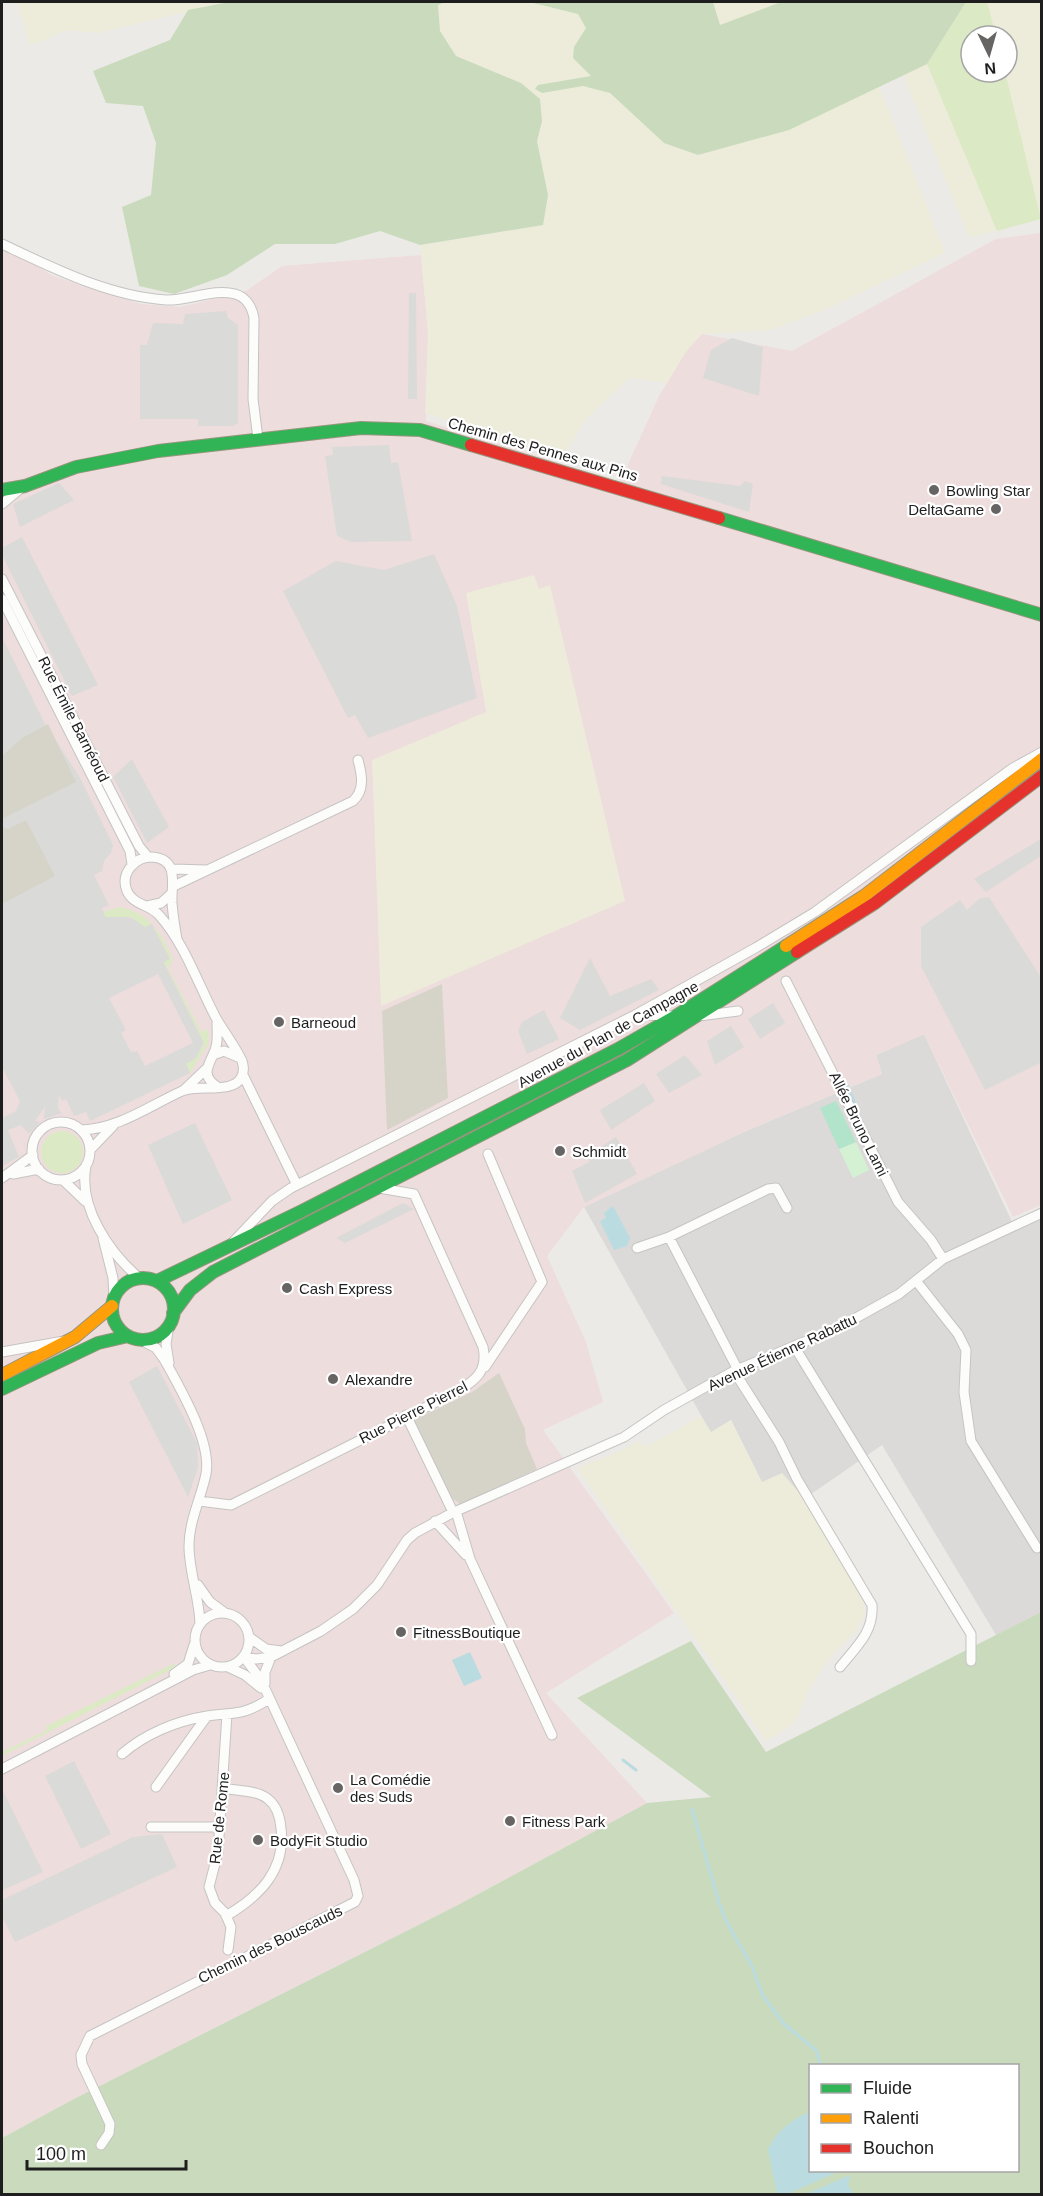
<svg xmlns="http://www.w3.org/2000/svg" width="1043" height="2196" font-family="Arial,sans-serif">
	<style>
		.residential { fill: #dbdad8 }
		.commercial { fill: #edd }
		.religious { fill: #dadad8; fill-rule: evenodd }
		.construction { fill: #d6d4c9 }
		.farmland { fill: #edecda; fill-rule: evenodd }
		.grass { fill: #dce9c5 }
		.forest { fill: #c9dbbc; fill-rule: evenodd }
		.park { fill: #d4f2d3 }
		.pitch { fill: #b2e3cb }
		.water { fill: #badbe0 }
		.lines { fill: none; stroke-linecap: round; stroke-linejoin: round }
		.stream { stroke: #badbe0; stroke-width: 3 }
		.street-casing { stroke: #c5c4c3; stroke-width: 11 }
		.fast-casing { stroke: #96967e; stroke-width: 14 }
		.slow-casing { stroke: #96967e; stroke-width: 14 }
		.jam-casing { stroke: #96967e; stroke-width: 14 }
		.street { stroke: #fcfcfb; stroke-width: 9 }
		.fast { stroke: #30b455; stroke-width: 12 }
		.slow { stroke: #ff9f0a; stroke-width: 12 }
		.jam { stroke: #e5322d; stroke-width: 12 }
		.poi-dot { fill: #666564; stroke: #fff; stroke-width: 2 }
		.labels { text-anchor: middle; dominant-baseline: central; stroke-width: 4.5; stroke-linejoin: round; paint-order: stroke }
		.street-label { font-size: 15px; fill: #1e1e1e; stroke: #fff }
		.poi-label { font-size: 15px; fill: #1e1e1e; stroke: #fff; text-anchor: start }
	</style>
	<rect width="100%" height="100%" fill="#eceae7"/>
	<path class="residential" d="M924,1034L1013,1224L1041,1211V1612L996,1635L882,1445L804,1499L762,1483L731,1420L711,1433L584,1207L746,1131L882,1074L876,1055Z"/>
	<path class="commercial" d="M1041,233V1205L1013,1217L924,1034L876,1055L882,1074L746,1131L584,1207L547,1256L586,1342L603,1402L543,1430L674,1613L546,1693L647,1803L456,1906L72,2100L2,2138V249L34,264L53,276L141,304L180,307L246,291L282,266L421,255L428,332L426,421L620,482L659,396L687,350L702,334L792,351L996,239Z"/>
	<path class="religious" d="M409,293H416L417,399H408Z
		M226,311L228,318L238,325V423L233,426H198V419H140V345H147L153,323L183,324L185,314Z
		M732,338L763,347L759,396L703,378L711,350Z
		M389,445L391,463L398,462L412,541L351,542L337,536L325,456L333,455L332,447Z
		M662,476L740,486L745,481L753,484L749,512L661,484Z
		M59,483L74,500L20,527L13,504Z
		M22,537L98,685L72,696L2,555V548Z
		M434,554L457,606L477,698L368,738L355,715L348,718L283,591L336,561L384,570Z
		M2,637L45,724L79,776L113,845L111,853L104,861L102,871L94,875L109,905L102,908L106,917L120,915L152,924L170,959L164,963L204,1043L196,1058L187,1064L190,1073L90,1121L86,1112L74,1116L66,1099L62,1101L59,1094L58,1109L62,1113L44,1119L45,1107L35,1121L40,1122L29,1134L21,1125L8,1130L19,1157L2,1166V1118L16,1111L20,1101L2,1067ZM158,974L193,1043L145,1066L137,1051L131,1052L121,1033L126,1030L109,998Z
		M132,759L169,827L147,843L113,777Z
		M1041,839V856L986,892L974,879Z
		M989,897L1041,977L1042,1062L985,1090L921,966V927L960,900L967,910L979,899Z
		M590,958L610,996L651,979L659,990L580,1030L560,1018Z
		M773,1003L785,1023L760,1039L748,1019Z
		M544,1010L559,1039L527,1054L518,1031L522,1022Z
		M731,1026L744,1047L715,1065L707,1041Z
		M685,1055L702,1075L669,1093L656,1074Z
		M644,1083L655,1101L611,1130L600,1110Z
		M195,1123L232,1200L183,1224L148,1145Z
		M616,1137L637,1174L585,1203L572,1171L589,1162L588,1155Z
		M403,1203L414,1209L345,1243L336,1238Z
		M157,1366L197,1443L198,1468L188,1497L129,1382Z
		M74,1761L111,1834L81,1849L45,1776Z
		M2,1789L43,1872L3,1890L2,1888Z
		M162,1834L177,1867L15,1942L2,1916V1900L133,1837Z"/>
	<path class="construction" d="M48,724L76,782L2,819V756L22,738Z
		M26,820L55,876L2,904V827L8,829Z
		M442,984L448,1098L387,1130L382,1011Z
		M499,1373L525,1429L526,1443L537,1469L461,1505L451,1497L410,1422L472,1392Z"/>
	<path class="farmland" d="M17,2H229L98,33L67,30L30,46Z
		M445,2H1041V219L969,238L903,75L879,86L945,253L822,311L771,330L702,334L687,350L667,383L630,378L585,420L567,451L542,444L529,446L425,413L428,332L420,245L542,225L548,195L537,141L542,121L521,83L456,56L440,31L438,4ZM971,36H1007V72H971Z
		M534,575L539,589L550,585L625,901L381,1006L372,760L486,712L466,593Z
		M701,1416L711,1432L731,1420L762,1482L782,1473L804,1498L863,1600L865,1613L857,1630L831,1656L811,1686L794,1724L766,1741L577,1468L621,1451L639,1441L645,1447Z"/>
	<path class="grass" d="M966,2H987L996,36H971V72H1005L1041,219L997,231L927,64Z
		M120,907C149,912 162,934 173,959L168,968L202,1033L206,1028L209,1035L208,1044L190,1073L186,1064L196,1058L204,1043L164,962L170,959L152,924L145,927L131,917H106L103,912Z
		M41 1152a21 21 0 1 1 42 0a21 21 0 1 1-42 0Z
		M175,1663L174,1668L2,1756V1752L47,1730L46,1726Z"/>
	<path class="forest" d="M229,2H445L438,5L440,31L456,56L521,83L540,99L542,121L537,141L548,195L543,225L420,245L380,231L335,244H275L227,275L174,294L139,286L122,207L151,195L156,143L143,106L106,103L93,71L170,40L188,10Z
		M529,2H713L720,25L781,2H966L927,64L789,130L698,155L664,143L610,93L583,86L542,93L535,89L538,85L591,76L573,58L574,47L586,28L578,14Z
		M1041,1612V2194H2V2138L72,2100L456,1906L647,1803L711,1797L577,1698L691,1641L766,1752ZM810,2066H1018V2170H810Z"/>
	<path class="park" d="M856,1142L869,1170L853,1178L839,1149Z"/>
	<path class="pitch" d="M836,1101L856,1142L839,1149L820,1108Z"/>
	<path class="water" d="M613,1206L630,1238L627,1246L614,1250L600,1221L606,1218L604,1213Z
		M470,1652L482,1678L464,1686L452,1660Z
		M810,2112V2170L840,2171L787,2194H777L768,2149C777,2131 792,2119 810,2112Z
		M850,2175L848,2186L854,2194H806Z"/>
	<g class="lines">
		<path class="stream" d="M844,1085H847L856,1106
			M623,1760L636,1770
			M692,1809L719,1903L727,1923L752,1966L763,1996L784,2024L816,2050L821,2066"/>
		<g class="street-casing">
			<path id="street" d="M2,244C53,268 108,296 166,300C188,301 214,288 235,294C246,297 252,307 254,318L253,399L258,439
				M2,504L21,488
				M2,579L139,846L148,857
				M2,599L130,851L132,864
				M172,869L206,870
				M174,886L353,801C365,790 362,775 358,760
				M147,906L161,903L172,893
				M786,981L898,1202L931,1240L943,1259
				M639,1015L676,1016
				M699,1016L738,1011
				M213,1055L224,1051L238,1057
				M243,1075L297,1185
				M216,1086C198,1073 212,1062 216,1047C218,1039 217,1031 217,1023
				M184,1090L206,1069
				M32 1151a29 29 0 1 1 58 0a29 29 0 1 1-58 0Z
				M81,1130C118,1129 149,1106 182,1091C199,1084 232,1094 241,1078C244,1073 244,1067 242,1061C235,1046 224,1032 216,1018C198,984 185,944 159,915C149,904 133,905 127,891C120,874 134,857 152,857C180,859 171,885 172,903C173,915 175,928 177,939
				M90,1150L113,1126
				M86,1166C78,1207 109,1252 139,1278
				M13,1174L39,1169
				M2,1178L33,1155
				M63,1180L85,1201
				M669,1237L738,1370
				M103,1238L113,1278L114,1298
				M233,1242L272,1201L291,1188L635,1015L757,947L815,912L1013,768L1042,752
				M637,1248L669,1237L768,1189L776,1188L787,1208
				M917,1282L958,1334L966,1350L964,1392L971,1441L1037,1548
				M169,1325L166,1344L169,1363
				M139,1339L156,1348L164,1359C180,1388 212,1442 206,1474C201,1498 189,1521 189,1546C189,1571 199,1597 200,1623
				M794,1346L971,1634V1661
				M2,1352L64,1341
				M485,1367L542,1282L488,1154
				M734,1371L779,1442L797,1479L872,1605C874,1632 856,1647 840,1667
				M406,1415L453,1512
				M199,1501L231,1505L458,1391C476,1380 488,1371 483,1347L414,1194L379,1188
				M456,1511L470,1559L552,1735
				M435,1521L466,1555
				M198,1585L210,1602L225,1613
				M195 1640a27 27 0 1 1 54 0a27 27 0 1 1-54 0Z
				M249,1637L266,1649L281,1651
				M244,1657L256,1659L271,1657L321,1631L353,1609L377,1585L407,1540L415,1533L452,1513L624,1437L664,1410L734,1371L838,1328L899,1294L943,1259L1042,1213
				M228,1667L245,1675L261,1688
				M174,1674L188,1664L194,1645
				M265,1684V1672L271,1657
				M227,1714L218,1852L209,1887L215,1903L225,1913L231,1927L228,1950
				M122,1754C145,1734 176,1721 207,1716C235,1712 243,1716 269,1699
				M2,1769L193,1670L210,1665
				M156,1787L207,1716
				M223,1788C237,1791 257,1790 268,1799C277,1806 280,1817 281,1828C286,1870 260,1896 226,1916
				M151,1827H220
				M101,2145L109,2133L110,2124L82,2064L81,2055L90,2036L355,1902L358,1896L354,1880L261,1680L244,1657"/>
		</g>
		<g class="fast-casing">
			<path id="fast" d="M2,490L25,486L76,467L158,451L361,428L420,430L471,445
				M719,518L1042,615
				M112 1309a31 31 0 1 1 62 0a31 31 0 1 1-62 0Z
				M157,1281L302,1211L618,1049L676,1016L786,946
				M173,1313L190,1290L213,1272L627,1060L797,952
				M2,1389L98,1343L128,1336"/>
		</g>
		<g class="slow-casing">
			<path id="slow" d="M786,946L864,896L1042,759
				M2,1375L75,1337L112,1306"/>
		</g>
		<g class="jam-casing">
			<path id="jam" d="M471,445L719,518
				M797,952L875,903L1042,776"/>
		</g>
		<use href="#street" class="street"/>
		<use href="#fast" class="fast"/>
		<use href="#slow" class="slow"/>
		<use href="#jam" class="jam"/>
	</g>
	<g class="poi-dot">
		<circle cx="934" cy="490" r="6"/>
		<circle cx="996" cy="509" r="6"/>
		<circle cx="279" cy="1022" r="6"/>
		<circle cx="560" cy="1151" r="6"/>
		<circle cx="287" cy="1288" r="6"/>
		<circle cx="333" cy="1379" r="6"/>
		<circle cx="401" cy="1632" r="6"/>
		<circle cx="338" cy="1788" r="6"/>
		<circle cx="510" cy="1821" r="6"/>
		<circle cx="258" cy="1840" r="6"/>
	</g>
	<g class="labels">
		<g class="street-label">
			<text transform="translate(543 449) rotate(16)">Chemin des Pennes aux Pins</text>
			<text transform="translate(74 719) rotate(63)">Rue Émile Barnéoud</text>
			<text transform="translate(608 1034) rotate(-29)">Avenue du Plan de Campagne</text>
			<text transform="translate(859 1124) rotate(64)">Allée Bruno Lami</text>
			<text transform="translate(782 1352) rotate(-25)">Avenue Étienne Rabattu</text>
			<text transform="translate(413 1412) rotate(-27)">Rue Pierre Pierrel</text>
			<text transform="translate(219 1818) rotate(-84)">Rue de Rome</text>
			<text transform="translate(270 1944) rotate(-26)">Chemin des Bouscauds</text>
		</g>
		<g class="poi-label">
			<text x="946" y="490">Bowling Star</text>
			<text x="984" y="509" text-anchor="end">DeltaGame</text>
			<text x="291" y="1022">Barneoud</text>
			<text x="572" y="1151">Schmidt</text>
			<text x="299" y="1288">Cash Express</text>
			<text x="345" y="1379">Alexandre</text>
			<text x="413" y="1632">FitnessBoutique</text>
			<text x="350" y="1779">La Comédie<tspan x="350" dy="17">des Suds</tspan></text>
			<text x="522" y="1821">Fitness Park</text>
			<text x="270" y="1840">BodyFit Studio</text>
		</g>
	</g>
	<rect width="1043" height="2196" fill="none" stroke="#1e1e1e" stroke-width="6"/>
	<rect x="809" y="2064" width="210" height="108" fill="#ffffff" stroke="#a5a5a5" stroke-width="1.5"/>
	<rect x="821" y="2084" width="30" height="9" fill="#30b455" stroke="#a5a5a5" stroke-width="1.5"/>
	<text x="863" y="2094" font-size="18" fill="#1e1e1e">Fluide</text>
	<rect x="821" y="2114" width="30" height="9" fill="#ff9f0a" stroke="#a5a5a5" stroke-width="1.5"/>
	<text x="863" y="2124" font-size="18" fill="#1e1e1e">Ralenti</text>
	<rect x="821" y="2144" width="30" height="9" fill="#e5322d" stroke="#a5a5a5" stroke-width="1.5"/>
	<text x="863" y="2154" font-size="18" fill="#1e1e1e">Bouchon</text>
	<g transform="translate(989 54) rotate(175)"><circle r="28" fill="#ffffff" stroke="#a5a5a5" stroke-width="1.5"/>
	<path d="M0-4.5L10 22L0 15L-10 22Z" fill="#666564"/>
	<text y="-9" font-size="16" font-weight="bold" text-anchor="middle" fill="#1e1e1e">N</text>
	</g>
	<path d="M27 2160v9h159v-9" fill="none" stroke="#1e1e1e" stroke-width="3"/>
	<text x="36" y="2160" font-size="18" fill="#1e1e1e" stroke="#ffffff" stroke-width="4.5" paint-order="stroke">100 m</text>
</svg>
